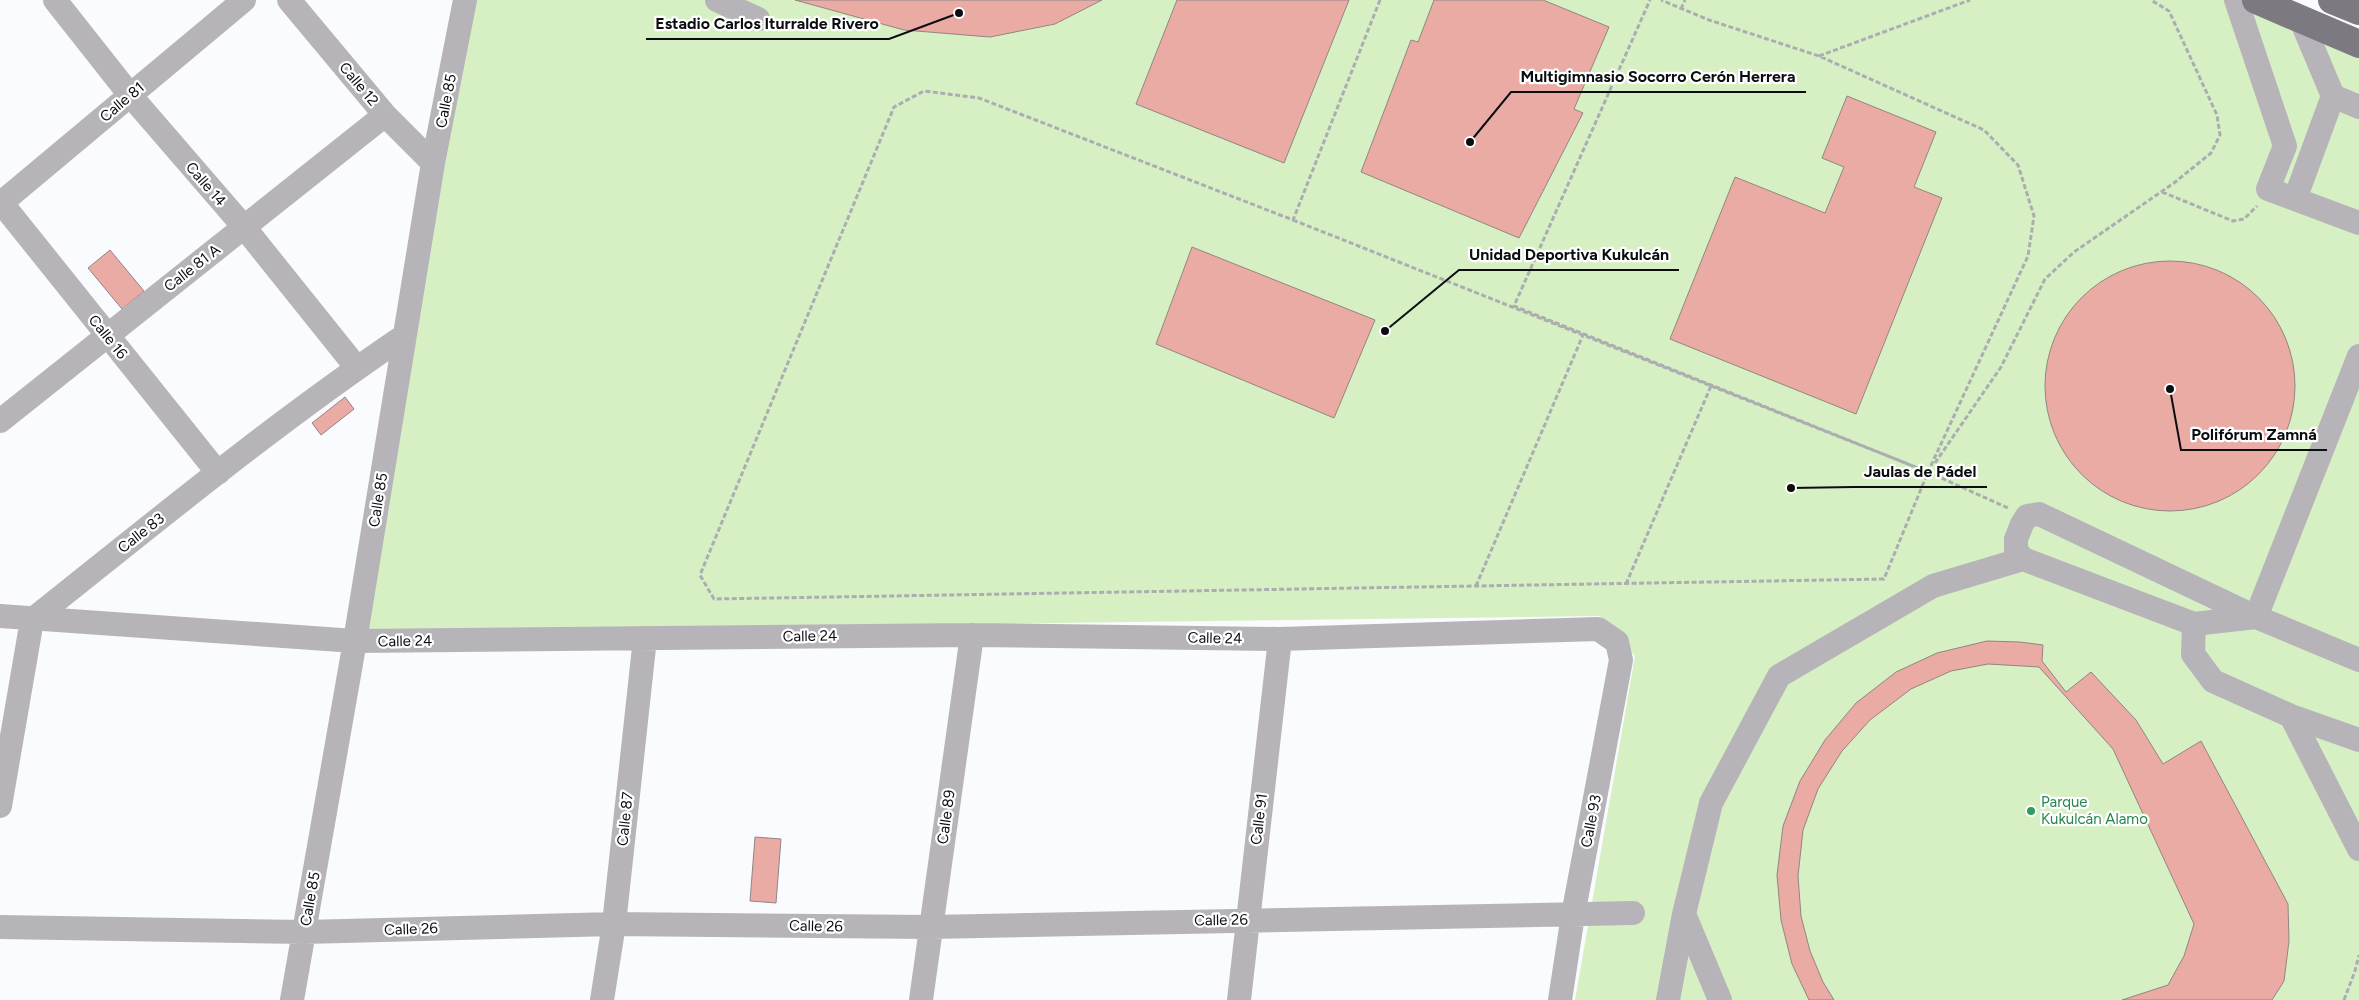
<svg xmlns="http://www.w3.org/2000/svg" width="2359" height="1000" font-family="Figtree,sans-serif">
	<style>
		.green { fill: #d6f0c4 }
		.building { fill: #eaaba4; stroke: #918584 }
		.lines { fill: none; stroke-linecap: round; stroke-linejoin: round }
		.path { stroke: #abadb0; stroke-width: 3; stroke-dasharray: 5 2.5; stroke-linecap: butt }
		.minor { stroke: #b7b4b9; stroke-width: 24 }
		.major { stroke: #7d7981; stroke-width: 28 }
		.leisure-dot { fill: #2e9e5b; stroke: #fff; stroke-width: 2 }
		.labels { text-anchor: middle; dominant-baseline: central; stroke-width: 4.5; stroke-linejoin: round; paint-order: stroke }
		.street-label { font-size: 15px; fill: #0b0d10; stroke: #fff }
		.leisure-label { font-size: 15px; fill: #27864d; stroke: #fff; text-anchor: start }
		.leader { fill: none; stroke: #0b0d10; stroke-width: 2 }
		.callout-dot { fill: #0b0d10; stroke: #fff; stroke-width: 2 }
		.callout-label { font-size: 16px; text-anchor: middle; font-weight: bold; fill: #0b0d10; stroke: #fff; stroke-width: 4.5; stroke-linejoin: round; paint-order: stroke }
	</style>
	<rect width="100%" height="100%" fill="#fafbfe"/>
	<path class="green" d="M462,0H2243L2359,46V1000H1575L1635,656L1600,616L365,632Z"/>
	<path class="building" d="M795,0H1102L1055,24L990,37L904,30Z
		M1177,0H1349L1284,163L1136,104Z
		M1434,0H1543L1609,27L1574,109L1583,113L1519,238L1361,172L1411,40L1418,42Z
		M1847,96L1936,132L1914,187L1942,198L1856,414L1670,339L1735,177L1825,213L1844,167L1822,158Z
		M1192,247L1375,320L1334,418L1156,344Z
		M110,250L144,291L122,309L88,268Z
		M2045 386a125 125 0 1 1 250 0a125 125 0 1 1-250 0Z
		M345,397L354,409L321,435L312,423Z
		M1987,641L2020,642L2043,645L2042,661L2066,692L2091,672L2136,720L2163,764L2201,741L2288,904L2289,941L2284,981L2272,1000H2122L2168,985L2184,956L2194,924L2113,749L2039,667L1988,664L1951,671L1911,689L1870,720L1842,751L1818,789L1803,830L1798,876L1801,916L1810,951L1823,982L1834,1000H1809L1792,964L1781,920L1777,875L1783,826L1800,781L1825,740L1856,703L1896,672L1937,653Z
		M755,837L781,839L776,903L750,901Z"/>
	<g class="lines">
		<path class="path" d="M1380,0L1293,220L979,98L924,91L894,107L700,575L714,599L1884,579L1928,472L2028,256L2034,216L2018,165L1984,130L1819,56L1709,20L1661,0
			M1681,9L1685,0
			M1819,56L1970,0
			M2162,192L2233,221L2244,219L2257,206
			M1293,220L1928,472L1514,306L1650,0
			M1935,463L2001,367L2045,279L2074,252L2174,183L2211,153L2220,135L2217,115L2169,11L2151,0
			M1928,472L2008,508
			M1626,584L1711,386
			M1476,586L1583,335
			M2344,1000L2355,971L2359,955"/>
		<path class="minor" d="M55,0L130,95L244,227L357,368
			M289,0L385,115L433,163
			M717,0L758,19
			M2236,0L2285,146L2268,189L2359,223
			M2301,20L2333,96L2359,107
			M2295,199L2333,96
			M0,201L218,473
			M0,204L244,0
			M0,421L385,115
			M2023,559L2016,550V539L2022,524L2027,516L2039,514L2256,617L2359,356
			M0,616L355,641L972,635L1280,639L1598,629L1617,642L1621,660L1573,915L1560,1000
			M2194,624L2193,654L2213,681L2291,716L2359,740
			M2291,716L2359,849
			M0,806L32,620C154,523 275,423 404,336
			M0,927L304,932L614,924L930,927L1633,913
			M292,1000L355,641L433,163L465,0
			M602,1000L614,924L645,638
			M921,1000L972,635
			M1239,1000L1280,639
			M1668,1000L1684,914
			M1720,1000L1684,914L1711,803L1779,676L1933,586L2023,559L2194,624L2256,617L2359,660"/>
		<path class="major" d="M2256,0L2359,44
			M2332,0L2359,11"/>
	</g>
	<circle class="leisure-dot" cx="2031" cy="811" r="5"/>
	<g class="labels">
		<g class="street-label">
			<text transform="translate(359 84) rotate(50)">Calle 12</text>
			<text transform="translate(446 101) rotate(-79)">Calle 85</text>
			<text transform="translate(122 102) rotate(-40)">Calle 81</text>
			<text transform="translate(206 184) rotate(49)">Calle 14</text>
			<text transform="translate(192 268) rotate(-38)">Calle 81 A</text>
			<text transform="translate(108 337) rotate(51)">Calle 16</text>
			<text transform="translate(378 500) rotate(-81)">Calle 85</text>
			<text transform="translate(141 533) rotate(-38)">Calle 83</text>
			<text transform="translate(810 636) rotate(-1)">Calle 24</text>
			<text transform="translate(1215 638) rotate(1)">Calle 24</text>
			<text transform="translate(405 641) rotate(-1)">Calle 24</text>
			<text transform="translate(946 817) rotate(-82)">Calle 89</text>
			<text transform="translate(625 819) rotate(-84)">Calle 87</text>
			<text transform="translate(1259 819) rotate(-83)">Calle 91</text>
			<text transform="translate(1591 821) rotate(-79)">Calle 93</text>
			<text transform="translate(310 899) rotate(-80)">Calle 85</text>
			<text transform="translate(1221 920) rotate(-1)">Calle 26</text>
			<text transform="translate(816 926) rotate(1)">Calle 26</text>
			<text transform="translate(411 929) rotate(-2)">Calle 26</text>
		</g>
		<g class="leisure-label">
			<text x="2041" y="802">Parque<tspan x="2041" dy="17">Kukulcán Alamo</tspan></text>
		</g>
	</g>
	<path class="leader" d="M959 13L889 39H646M1470 142L1511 92H1806M1385 331L1459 270H1679M2170 389L2181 450H2327M1791 488L1854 487H1987"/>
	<g class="callout-dot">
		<circle cx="959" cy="13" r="5"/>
		<circle cx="1470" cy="142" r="5"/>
		<circle cx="1385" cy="331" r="5"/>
		<circle cx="2170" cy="389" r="5"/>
		<circle cx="1791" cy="488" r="5"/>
	</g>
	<g class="callout-label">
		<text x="767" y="29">Estadio Carlos Iturralde Rivero</text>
		<text x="1658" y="82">Multigimnasio Socorro Cerón Herrera</text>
		<text x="1569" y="260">Unidad Deportiva Kukulcán</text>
		<text x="2254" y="440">Polifórum Zamná</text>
		<text x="1920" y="477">Jaulas de Pádel</text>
	</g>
</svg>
